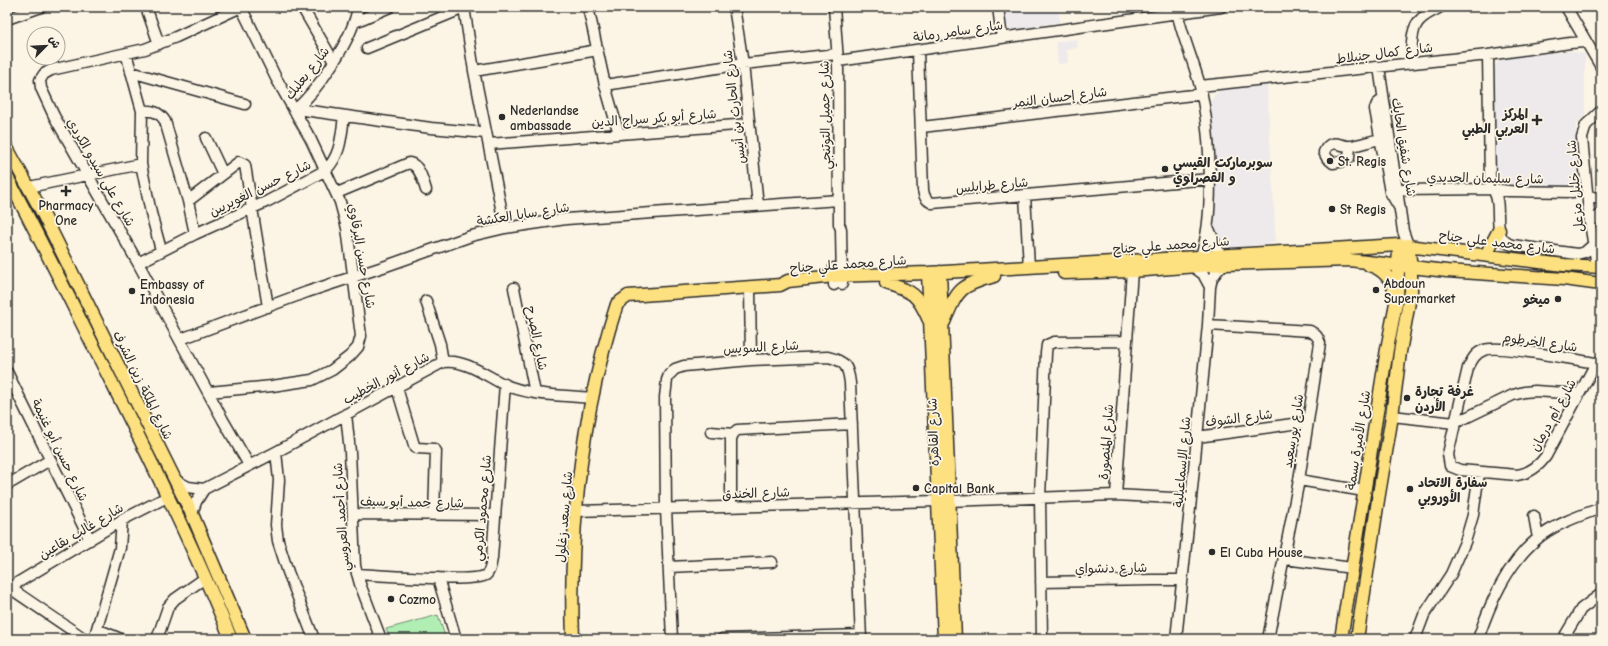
<svg xmlns="http://www.w3.org/2000/svg" width="1608" height="646" font-family="'Comic Neue','Playpen Sans Arabic',sans-serif">
	<style>
		.built { fill: #eeeaeb }
		.green { fill: #b1eeb4; stroke: #6e8c70 }
		.lines { fill: none; stroke-linecap: round; stroke-linejoin: round }
		.minor-casing { stroke: #2b2b2b; stroke-width: 13 }
		.major-casing { stroke: #2b2b2b; stroke-width: 15 }
		.minor { stroke: #fcf5e5; stroke-width: 10 }
		.major { stroke: #fde080; stroke-width: 12 }
		.poi-dot { fill: #2b2b2b; stroke: #fcf5e5; stroke-width: 1.5 }
		.labels { text-anchor: middle; dominant-baseline: central; stroke-width: 3.5; stroke-linejoin: round; paint-order: stroke }
		.street-label { font-size: 13px; fill: #2b2b2b; stroke: #fcf5e5 }
		.poi-label { font-size: 13px; font-weight: bold; fill: #2b2b2b; stroke: #fcf5e5; text-anchor: start }
	</style>
	<rect width="100%" height="100%" fill="#fcf5e5"/>
	<filter id="ink" filterUnits="userSpaceOnUse"><feTurbulence type="fractalNoise" baseFrequency=".025" numOctaves="2"/><feDisplacementMap in="SourceGraphic" scale="8" xChannelSelector="R" yChannelSelector="G"/><feConvolveMatrix kernelMatrix="1 2 1 2 8 2 1 2 1" color-interpolation-filters="sRGB"/></filter>
	<g filter="url(#ink)">
		<path class="built" d="M1005,7H1058L1060,22L1013,30H1010L1007,27Z
			M1077,39L1078,48L1067,50L1068,63L1058,64L1056,42Z
			M1568,51L1585,54V115L1576,125L1577,177L1573,186L1565,188L1500,186L1496,182L1493,176L1494,71L1497,62L1506,58Z
			M1267,86L1276,243L1230,248L1218,241L1214,227L1213,136L1210,103L1215,94L1222,89Z"/>
		<path class="green" d="M438,615L446,639H390L386,629Z"/>
		<g class="lines">
			<g class="minor-casing">
				<path id="minor" d="M146,7L159,44
					M241,7L176,37L145,49L51,70L44,74L40,80L41,88L54,116L138,263L223,420L249,465
					M302,7L334,62
					M464,7L474,71L505,228
					M588,7L605,85L619,134
					M734,7L743,64L758,205
					M834,7L838,61L839,224L841,229L842,284
					M998,7L1002,38
					M1176,7C1181,34 1193,59 1200,86C1210,129 1216,217 1200,258
					M1566,7L1601,67
					M7,19L41,7
					M355,22L390,7
					M367,48L464,8
					M918,51L923,190C924,197 926,200 932,203L1210,179
					M126,53L142,111L141,164L151,213L161,250
					M1488,55L1490,181C1492,188 1496,193 1497,200C1500,214 1493,240 1512,245L1577,254L1585,252L1593,245
					M838,61L1221,7
					M1411,62C1412,49 1410,28 1421,19C1426,14 1434,11 1440,7
					M1379,67L1403,231L1408,245
					M474,71L598,50
					M131,72L245,104
					M605,85L743,64L837,54
					M1200,86L1488,55L1570,43L1586,42
					M1383,99L1377,104L1375,109L1390,192L1399,207
					M297,109L431,128L486,133
					M142,111C153,110 159,112 165,121L188,201L195,234
					M294,111C318,90 353,39 358,7
					M922,127L1201,94
					M206,138L223,174
					M489,144L749,124
					M1350,146L1349,158L1344,161L1333,163L1327,158L1324,152C1331,136 1342,148 1352,146C1361,144 1371,141 1380,139
					M29,187L141,164
					M1398,190L1492,189L1509,191L1573,192
					M337,193L409,163C420,165 423,181 426,190
					M1025,195L1029,267
					M1587,195L1601,200
					M188,201L239,162L245,165L268,307
					M1590,223L1601,214
					M1209,229L1220,255
					M138,263L195,234L268,201L326,170C341,154 341,138 344,116
					M1192,266L1203,274L1210,287
					M1597,266L1590,223L1582,138L1586,125L1601,111
					M834,268V285
					M514,288L535,393
					M750,288L751,360
					M426,301L440,344L443,362
					M1208,325L1310,331C1316,334 1318,337 1320,343L1299,480L1268,639
					M181,339L307,292L386,266L471,236L505,228L566,219L839,200
					M1596,363L1546,456C1539,466 1530,473 1517,475L1460,470L1450,466L1448,454L1468,368C1472,360 1475,353 1484,350C1498,344 1576,360 1596,363L1601,364
					M7,372L90,540
					M397,388L414,445L417,448L434,449L436,451L434,515
					M209,392L272,386L312,380L332,370L350,356L358,347L361,336L347,228L340,202L311,140L276,78L241,7
					M346,414L350,452L355,566L360,584L381,639
					M1392,416L1455,423L1513,395L1524,392L1535,391L1579,394
					M711,432L733,434
					M1197,437L1307,422
					M276,452L279,480L276,525L278,541L288,572L314,639
					M175,480L188,487L204,489
					M1299,480L1364,491
					M7,485L50,460
					M1116,495L1191,499
					M949,501L1116,495L1132,271
					M731,507V439L733,434L737,430L852,424
					M576,511L938,501
					M192,514L196,502L204,489L276,452L443,362C465,359 485,375 503,384C530,396 562,395 591,398
					M353,514L495,515
					M1534,516L1538,538
					M1285,559L1352,568
					M669,567L772,562
					M357,574C376,575 475,583 486,575C491,571 491,563 492,558L505,384
					M438,578L456,639
					M1041,582L1152,580H1182
					M10,588L85,639
					M7,589L122,520L169,496
					M97,629L121,639
					M94,639L120,548L122,520
					M157,639L168,607L175,599L205,578
					M672,639L666,509L665,397L667,380L669,375L675,369L684,366L751,360L828,357C845,361 848,366 850,383L861,639
					M722,639L861,635
					M1042,639L1040,497L1046,353L1047,345L1054,342L1126,341
					M1176,639L1191,499L1208,325L1210,287L1212,278L1218,270L1224,264
					M1415,639L1424,615L1451,574L1465,542L1473,515L1479,473
					M1478,639C1490,603 1507,564 1537,539C1555,524 1579,516 1601,508
					M1563,639L1581,609L1601,594"/>
			</g>
			<g class="major-casing">
				<path id="major" d="M7,148L41,210L192,514L245,639
					M7,177C43,244 76,312 110,379C153,465 195,550 231,639
					M1486,255L1499,230
					M1369,265C1384,269 1392,280 1396,294
					M940,272L955,639
					M928,273L944,639
					M1064,273L1132,271L1224,264L1349,260L1447,271L1564,279L1601,284
					M886,283C913,292 917,293 929,320
					M944,322C958,289 959,286 994,276
					M573,639C569,527 582,411 617,304L628,296L780,285L788,281L834,276L928,273L1399,245L1564,265L1601,267
					M1341,639L1387,349L1397,298L1399,245
					M1357,639L1378,500L1392,416L1400,352L1411,291V267L1408,245"/>
			</g>
			<use href="#minor" class="minor"/>
			<use href="#major" class="major"/>
		</g>
	</g>
	<g class="poi-dot">
		<circle cx="502" cy="117" r="4"/>
		<path d="M1535 114h4v4h4v4h-4v4h-4v-4h-4v-4h4z"/>
		<circle cx="1330" cy="161" r="4"/>
		<circle cx="1165" cy="169" r="4"/>
		<path d="M64 185h4v4h4v4h-4v4h-4v-4h-4v-4h4z"/>
		<circle cx="1332" cy="209" r="4"/>
		<circle cx="1376" cy="290" r="4"/>
		<circle cx="132" cy="291" r="4"/>
		<circle cx="1558" cy="299" r="4"/>
		<circle cx="1407" cy="398" r="4"/>
		<circle cx="916" cy="488" r="4"/>
		<circle cx="1410" cy="489" r="4"/>
		<circle cx="1212" cy="552" r="4"/>
		<circle cx="391" cy="599" r="4"/>
	</g>
	<g class="labels">
		<g class="street-label">
			<text transform="translate(958 31) rotate(-8)">شارع سامر رمانة</text>
			<text transform="translate(1384 53) rotate(-7)">شارع كمال جنبلاط</text>
			<text transform="translate(307 73) rotate(-52)">شارع بعلبك</text>
			<text transform="translate(1060 97) rotate(-7)">شارع إحسان النمر</text>
			<text transform="translate(734 107) rotate(-97)">شارع الحارث بن أنيس</text>
			<text transform="translate(825 115) rotate(-91)">شارع جميل التوتنجي</text>
			<text transform="translate(654 118) rotate(-4)">شارع أبو بكر سراج الدين</text>
			<text transform="translate(1404 147) rotate(81)">شارع شفيق الحايك</text>
			<text transform="translate(101 172) rotate(60)">شارع علي سيدو الكردي</text>
			<text transform="translate(1485 178) rotate(1)">شارع سليمان الحديدي</text>
			<text transform="translate(992 185) rotate(-5)">شارع طرابلس</text>
			<text transform="translate(1575 186) rotate(-95)">شارع خليل مزعل</text>
			<text transform="translate(260 188) rotate(-26)">شارع حسن الغويريين</text>
			<text transform="translate(523 214) rotate(-9)">شارع سابا العكشة</text>
			<text transform="translate(1497 242) rotate(7)">شارع محمد علي جناح</text>
			<text transform="translate(1171 245) rotate(-4)">شارع محمد علي جناح</text>
			<text transform="translate(362 256) rotate(80)">شارع حسن البرقاوي</text>
			<text transform="translate(848 264) rotate(-4)">شارع محمد علي جناح</text>
			<text transform="translate(537 338) rotate(79)">شارع الصرح</text>
			<text transform="translate(1540 342) rotate(8)">شارع الخرطوم</text>
			<text transform="translate(761 347) rotate(-3)">شارع السويس</text>
			<text transform="translate(386 378) rotate(-28)">شارع أنور الخطيب</text>
			<text transform="translate(143 385) rotate(64)">شارع الملكة زين الشرف</text>
			<text transform="translate(1553 415) rotate(-61)">شارع أم درمان</text>
			<text transform="translate(1239 418) rotate(-7)">شارع الشوف</text>
			<text transform="translate(1293 431) rotate(-81)">شارع بورسعيد</text>
			<text transform="translate(933 432) rotate(-92)">شارع القاهرة</text>
			<text transform="translate(1358 440) rotate(-81)">شارع الأميرة بسمة</text>
			<text transform="translate(1106 442) rotate(-86)">شارع المنصورة</text>
			<text transform="translate(60 450) rotate(64)">شارع حسن أبو غنيمة</text>
			<text transform="translate(1182 462) rotate(-85)">شارع الإسماعيلية</text>
			<text transform="translate(756 493) rotate(-2)">شارع الخندق</text>
			<text transform="translate(412 502) rotate(1)">شارع حمد أبو سيف</text>
			<text transform="translate(482 508) rotate(-85)">شارع محمود الكرمي</text>
			<text transform="translate(341 517) rotate(-94)">شارع أحمد العروسي</text>
			<text transform="translate(564 517) rotate(-85)">شارع سعد زغلول</text>
			<text transform="translate(81 531) rotate(-31)">شارع غالب بقاعين</text>
			<text transform="translate(1111 568) rotate(-1)">شارع دنشواي</text>
		</g>
		<g class="poi-label">
			<text x="510" y="110">Nederlandse<tspan x="510" dy="15">ambassade</tspan></text>
			<text x="1528" y="113" text-anchor="end">المركز<tspan x="1528" dy="15">العربي الطبي</tspan></text>
			<text x="1338" y="161">St. Regis</text>
			<text x="1173" y="162">سوبرماركت القيسي<tspan x="1173" dy="15">و القصراوي</tspan></text>
			<text x="66" y="205" text-anchor="middle">Pharmacy<tspan x="66" dy="15">One</tspan></text>
			<text x="1340" y="209">St Regis</text>
			<text x="1384" y="283">Abdoun<tspan x="1384" dy="15">Supermarket</tspan></text>
			<text x="140" y="284">Embassy of<tspan x="140" dy="15">Indonesia</tspan></text>
			<text x="1550" y="299" text-anchor="end">ميخو</text>
			<text x="1415" y="391">غرفة تجارة<tspan x="1415" dy="15">الأردن</tspan></text>
			<text x="1418" y="482">سفارة الاتحاد<tspan x="1418" dy="15">الأوروبي</tspan></text>
			<text x="924" y="488">Capital Bank</text>
			<text x="1220" y="552">El Cuba House</text>
			<text x="399" y="599">Cozmo</text>
		</g>
	</g>
	<rect width="1608" height="646" fill="none" stroke="#fcf5e5" stroke-width="24"/>
	<rect x="12" y="12" width="1584" height="622" fill="none" stroke="#2b2b2b" stroke-width="1.5" filter="url(#ink)"/>
	<g transform="translate(46 46) rotate(66)"><circle r="19" fill="#fcf5e5" stroke="#a8a49b"/>
	<path d="M0-3L7 15L0 10L-7 15Z" fill="#2b2b2b"/>
	<text y="-6" font-size="11" font-weight="bold" text-anchor="middle" fill="#2b2b2b">ش</text>
	</g>
</svg>
